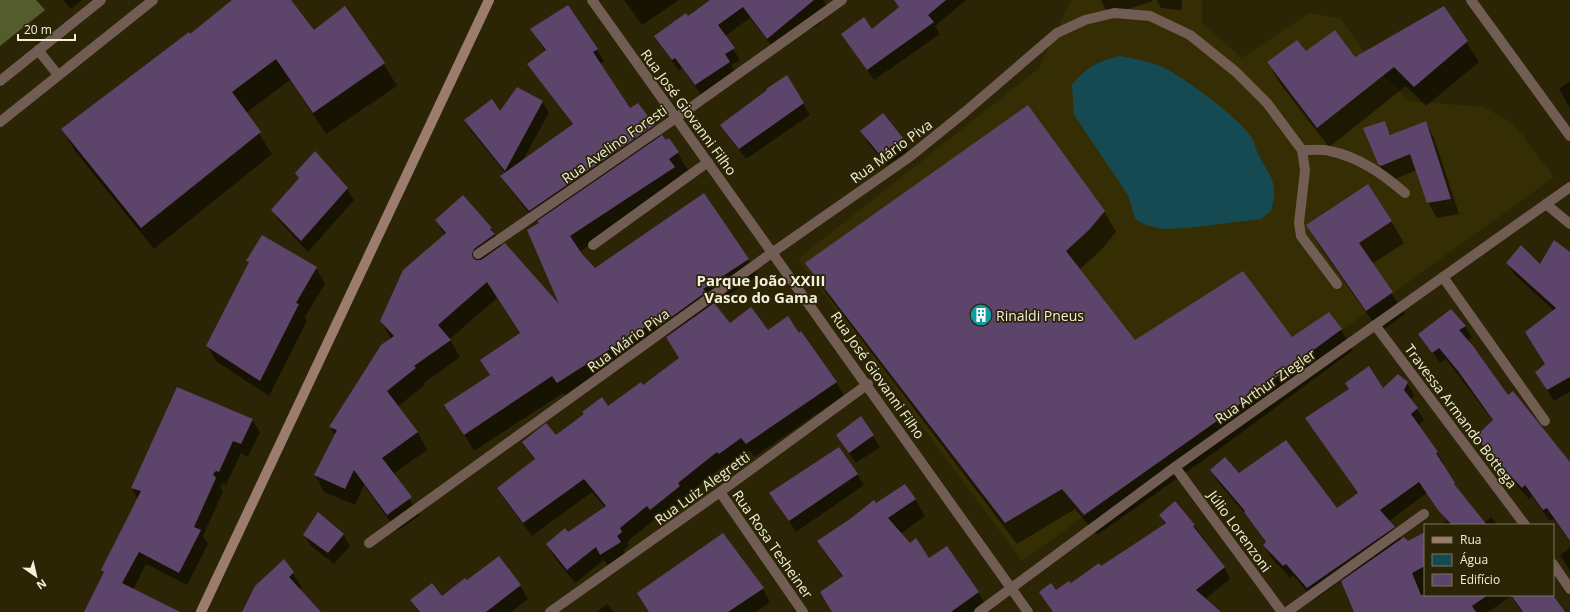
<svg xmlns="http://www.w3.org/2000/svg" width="1570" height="612" font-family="'Open Sans',sans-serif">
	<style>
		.built { fill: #352d04 }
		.forest { fill: #545c2d }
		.water { fill: #154a52 }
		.shadow { fill: #0007 }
		.building { fill: #5d446b }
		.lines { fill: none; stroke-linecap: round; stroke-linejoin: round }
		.service { stroke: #715d53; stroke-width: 10 }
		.minor { stroke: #715d53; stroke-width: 10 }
		.tertiary { stroke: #715d53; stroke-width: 10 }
		.secondary { stroke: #9c7c6c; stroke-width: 10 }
		.labels { text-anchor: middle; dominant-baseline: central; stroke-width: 3.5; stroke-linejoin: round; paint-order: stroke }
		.street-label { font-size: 14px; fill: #f2efdd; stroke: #2b2506 }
		.poi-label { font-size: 14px; fill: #f2efdd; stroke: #2b2506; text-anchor: start }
		.neighbourhood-label { font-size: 15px; font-weight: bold; fill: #f2efdd; stroke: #2b2506 }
	</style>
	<rect width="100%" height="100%" fill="#2b2506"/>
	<path class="built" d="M1071,0H1202V23L1242,58L1309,13L1340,18L1376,68L1410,101L1483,107L1513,123L1554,177L1022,561L798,259L1039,68Z"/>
	<path class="forest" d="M0,0H36L45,10L0,46Z"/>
	<path class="water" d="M1119,56C1133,58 1147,61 1160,66C1180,74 1244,121 1253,140C1255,143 1255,148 1257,151C1268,176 1280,180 1271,211L1261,219L1188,228L1163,229L1146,225L1135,219L1128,195L1074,115L1072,85C1086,67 1097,62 1119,56Z"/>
	<path class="shadow" d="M63,0H82L71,9Z
		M234,0H290L314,31L345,8L384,64L397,86L326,134L290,80L246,113L272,154L154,249L75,151L62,129L190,36Z
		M624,0H679L642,25Z
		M711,0H825L824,1L827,6L817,13L821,23L813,28L808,22L774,49L750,18L725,36L740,60L731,65L736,73L702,96L682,68L679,71L655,36L688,17Z
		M908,0H966L935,26L940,34L874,80L842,34L872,30Z
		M1101,0H1152L1153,1L1109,15Z
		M1157,0H1182L1181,10L1161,8Z
		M568,6L597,50L604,61L600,64L630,109L654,125L661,138L666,141L669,139L688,170L679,176L684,184L579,252L595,269L748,259L758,276L714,304L730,324L768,331L799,334L836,382L844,395L754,457L749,450L727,467L725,465L685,496L687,499L658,523L655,519L627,542L629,545L624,550L627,556L609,567L604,560L575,583L554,557L547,544L567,533L605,507L592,492L532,536L506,501L498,488L535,461L523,443L556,436L643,387L680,359L666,336L567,399L563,393L474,451L446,405L490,376L481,360L520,334L497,298L450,339L460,357L424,383L425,385L397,407L418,433L427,450L393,474L420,515L397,531L364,485L355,505L324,492L315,475L335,435L330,427L391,339L381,321L445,236L436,220L463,196L491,228L502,247L561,308L540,223L538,221L536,222L508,187L501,176L505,173L472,132L465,121L542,101L549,113L523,160L573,125L528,64L546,52L531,29Z
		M1444,7L1479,62L1426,106L1406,86L1329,147L1279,82L1268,62L1306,52L1355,58Z
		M787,77L810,115L746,159L721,125Z
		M1570,81V108L1559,89Z
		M1384,122L1392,136L1426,123L1434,138L1459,214L1437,218L1428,202L1417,170L1390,181L1388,180L1379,164Z
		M861,131L902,138L909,150L887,165L868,143Z
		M296,173L347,189L354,200L308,252L279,221L273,210L299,179Z
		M1104,211L1116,232L1101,250L1079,270L1135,342L1292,339L1341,330L1353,350L1229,442L1097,535L1075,509L1017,544L819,284L807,263Z
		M1391,221L1404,243L1372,264L1405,314L1380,332L1320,247L1307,225Z
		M1570,253V392L1554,401L1536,372L1546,365L1554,311L1514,274L1507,263L1540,265Z
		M247,261L316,268L325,284L305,317L307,321L269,396L216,361L207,346L249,264Z
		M1465,326L1472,338L1467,340L1508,396L1570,463V542L1554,519L1550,521L1532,496L1529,499L1483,448L1476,437L1493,421L1446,359L1440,363L1420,334Z
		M1407,383L1414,395L1411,400L1424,420L1418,426L1437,452L1444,464L1443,465L1461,495L1484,523L1491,517L1498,525H1439L1447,521L1427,493L1389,521L1401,539L1408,543L1425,533V595H1552L1564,612H1522L1511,596L1488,612H1355L1342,580L1314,600L1293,575L1290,578L1271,557L1264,545L1266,543L1247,516L1218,482L1211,470L1239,475L1337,510L1358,494L1307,419L1383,389Z
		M861,418L880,447L856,463L837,435Z
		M252,420L260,432L248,457L241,453L226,485L224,483L220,487L223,492L203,536L208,544L187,585L146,564L133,590L167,612H85L104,574L102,570L138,499L132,488Z
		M857,474L864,485L796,532L771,493Z
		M915,499L925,516L900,534L909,545L929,560L978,592L988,609L984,612H832L843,578L818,541L876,504Z
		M1160,515L1194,525L1224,567L1230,579L1205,599L1219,612H1053L1040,592L1056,591L1101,567L1165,524Z
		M343,534L350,546L334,564L311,546L304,535Z
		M1570,548V571L1560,555Z
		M284,561L302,587L299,590L319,612H243Z
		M467,582L520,585L528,599L511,612H418L412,600L442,597Z
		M763,589L770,602L756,612H649Z
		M607,604L614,612H597Z"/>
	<path class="building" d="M232,0H291L314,30L345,6L385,63L313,113L276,59L232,92L261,132L141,228L61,129L189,32L190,34Z
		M710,0H814L767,39L743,7L718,25L735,48L725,54L730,62L695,85L675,58L672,60L654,36L686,13L688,16Z
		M894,0H946L928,15L934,22L867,70L841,34L864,17L872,29L899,7Z
		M568,5L598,49L593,52L630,108L638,103L655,125L529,211L500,176L573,124L527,64L546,50L530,29Z
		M1444,6L1468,41L1414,87L1394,67L1317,128L1267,62L1297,40L1306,51L1335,30L1355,57Z
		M787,75L804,103L739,149L720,125L767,90L766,89Z
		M517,87L543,101L505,171L464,120L492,99L500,111Z
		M1028,105L1105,211L1089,230L1066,251L1135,340L1243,271L1292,337L1329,312L1342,329L1217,421L1084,515L1062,489L1005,523L805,263Z
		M883,113L903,138L880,155L860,131Z
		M1385,121L1390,135L1426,121L1451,199L1427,203L1410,154L1381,166L1378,164L1363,128Z
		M662,135L666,140L669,138L679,152L669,159L675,167L570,236L582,254L595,268L704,193L749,259L703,289L706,292L659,326L656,320L557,383L552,376L464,435L444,405L490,375L480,360L520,333L487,282L438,325L451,340L414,366L416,368L387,391L418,432L382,458L412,497L387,515L354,470L345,489L314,475L337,430L329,427L381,345L394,336L380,321L403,270L446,233L435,220L463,195L492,228L490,229L495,234L474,249L472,254L473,258L476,260H481L505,243L559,304L527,230L539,223L537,221Z
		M315,151L348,188L301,241L271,210L299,178L295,173Z
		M1368,184L1392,221L1359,243L1393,292L1366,311L1306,225Z
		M262,235L317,267L296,303L299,304L260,381L206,346L249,262L246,261Z
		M1554,240L1570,252V377L1547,390L1535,372L1545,364L1525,332L1556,308L1506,263L1521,245L1540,264Z
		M714,303L730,323L751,307L768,330L788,316L799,333L801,331L837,382L746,444L741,438L719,454L717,452L678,483L680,486L650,510L647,506L620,528L622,532L617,536L621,542L600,555L596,547L567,570L546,544L565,528L568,532L606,506L584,479L523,523L497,488L535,459L522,442L546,423L556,435L584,414L582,412L602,397L608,406L641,382L643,385L679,358L666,337Z
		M1451,309L1466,326L1459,330L1473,346L1508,395L1513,391L1570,462V541L1547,508L1543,510L1525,485L1522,488L1475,437L1493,420L1458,371L1439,348L1432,353L1418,334Z
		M1369,366L1383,388L1398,374L1408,382L1404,390L1418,408L1411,414L1438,452L1436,453L1455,483L1454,484L1487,525H1452L1438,510L1419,482L1380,510L1395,527L1307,588L1286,564L1283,566L1263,545L1266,542L1244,512L1245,511L1210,470L1225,457L1239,473L1286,440L1337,508L1358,493L1305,418L1349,389L1345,383Z
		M177,387L253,419L241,444L233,441L219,472L216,471L213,474L216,478L194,527L201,530L179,573L139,552L122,583L180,612H84L104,572L101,570L141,491L131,488Z
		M861,416L874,435L849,453L836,435Z
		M839,447L858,474L789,521L769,493Z
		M905,484L916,499L888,518L910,543L916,538L929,558L947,546L979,592L951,612H832L820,592L843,576L817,541L850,519L874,500L876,503Z
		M1175,501L1195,525L1193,526L1225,567L1196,590L1221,612H1053L1039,592L1051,583L1056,590L1069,581L1071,583L1099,563L1101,566L1127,549L1166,523L1159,515Z
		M318,512L344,534L328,553L303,535Z
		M1425,532V566L1412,573L1421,595H1488L1472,606L1476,612H1354L1341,581L1404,537L1408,541Z
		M723,533L764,588L728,612H649L637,593Z
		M499,556L521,585L486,612H420L410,600L432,583L442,596L465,578L467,580Z
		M284,559L294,572L289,577L321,612H242L255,586Z
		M1511,595H1553L1565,612H1523Z"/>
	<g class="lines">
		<path class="service" d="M1302,150C1311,150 1321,149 1330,151C1359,157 1383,174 1405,193
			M593,245L708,162
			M773,252L908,158L965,112L1057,33L1085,20L1114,13L1150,16L1190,35L1236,72L1267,103L1302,150L1305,170L1299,223L1301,236L1337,284"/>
		<path class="minor" d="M592,0L1028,612
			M1471,0L1570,136
			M38,50L58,75
			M0,81L101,0
			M0,122L153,0
			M1546,204L1570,224
			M478,254L676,118L842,0
			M1443,277L1545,421
			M1375,325L1525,525
			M1175,467L1282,612
			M720,492L803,612
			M369,543L773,252
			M1553,564L1570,589
			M550,612L720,492L868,384
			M1287,612L1424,514"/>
		<path class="tertiary" d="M979,612L1175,467L1570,187"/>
		<path class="secondary" d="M201,612L489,0"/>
	</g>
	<defs>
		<g id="building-disc" transform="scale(1.15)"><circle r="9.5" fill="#0f9aa8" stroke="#2b2506"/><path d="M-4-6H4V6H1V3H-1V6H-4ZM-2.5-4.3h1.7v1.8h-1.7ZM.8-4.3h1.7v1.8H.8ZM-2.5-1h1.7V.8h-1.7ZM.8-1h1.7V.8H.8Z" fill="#fff"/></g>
	</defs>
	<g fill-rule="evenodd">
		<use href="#building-disc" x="981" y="315"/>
	</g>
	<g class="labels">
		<g class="street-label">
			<text transform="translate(689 112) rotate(54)">Rua José Giovanni Filho</text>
			<text transform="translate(614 144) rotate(-35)">Rua Avelino Foresti</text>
			<text transform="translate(891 151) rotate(-36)">Rua Mário Piva</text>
			<text transform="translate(628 340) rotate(-36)">Rua Mário Piva</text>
			<text transform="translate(878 375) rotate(55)">Rua José Giovanni Filho</text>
			<text transform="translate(1265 386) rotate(-35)">Rua Arthur Ziegler</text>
			<text transform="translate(1461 416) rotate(53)">Travessa Armando Bottega</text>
			<text transform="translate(702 488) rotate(-36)">Rua Luiz Alegretti</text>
			<text transform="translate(1240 531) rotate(54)">Júlio Lorenzoni</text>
			<text transform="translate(773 544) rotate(55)">Rua Rosa Tesheiner</text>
		</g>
		<g class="poi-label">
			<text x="996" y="315">Rinaldi Pneus</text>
		</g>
		<g class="neighbourhood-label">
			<text x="761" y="280">Parque João XXIII<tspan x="761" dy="17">Vasco do Gama</tspan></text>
		</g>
	</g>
	<rect x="1424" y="524" width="130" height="72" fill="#2b2506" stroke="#7b765c"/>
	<rect x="1432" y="537" width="20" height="6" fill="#9c7c6c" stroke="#7b765c"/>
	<text x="1460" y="544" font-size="12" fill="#f2efdd">Rua</text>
	<rect x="1432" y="554" width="20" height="12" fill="#154a52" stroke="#7b765c"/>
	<text x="1460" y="564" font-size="12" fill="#f2efdd">Água</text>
	<rect x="1432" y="574" width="20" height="12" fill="#5d446b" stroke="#7b765c"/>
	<text x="1460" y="584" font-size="12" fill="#f2efdd">Edifício</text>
	<g transform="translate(36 576) rotate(146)" stroke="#2b2506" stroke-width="3" paint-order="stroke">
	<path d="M0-3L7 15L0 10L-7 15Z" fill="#f2efdd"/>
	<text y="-6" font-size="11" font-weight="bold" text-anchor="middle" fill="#f2efdd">N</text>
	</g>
	<path d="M18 34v6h57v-6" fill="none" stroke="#f2efdd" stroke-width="2"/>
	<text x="24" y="34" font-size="12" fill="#f2efdd" stroke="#2b2506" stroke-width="3" paint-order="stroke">20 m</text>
</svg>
